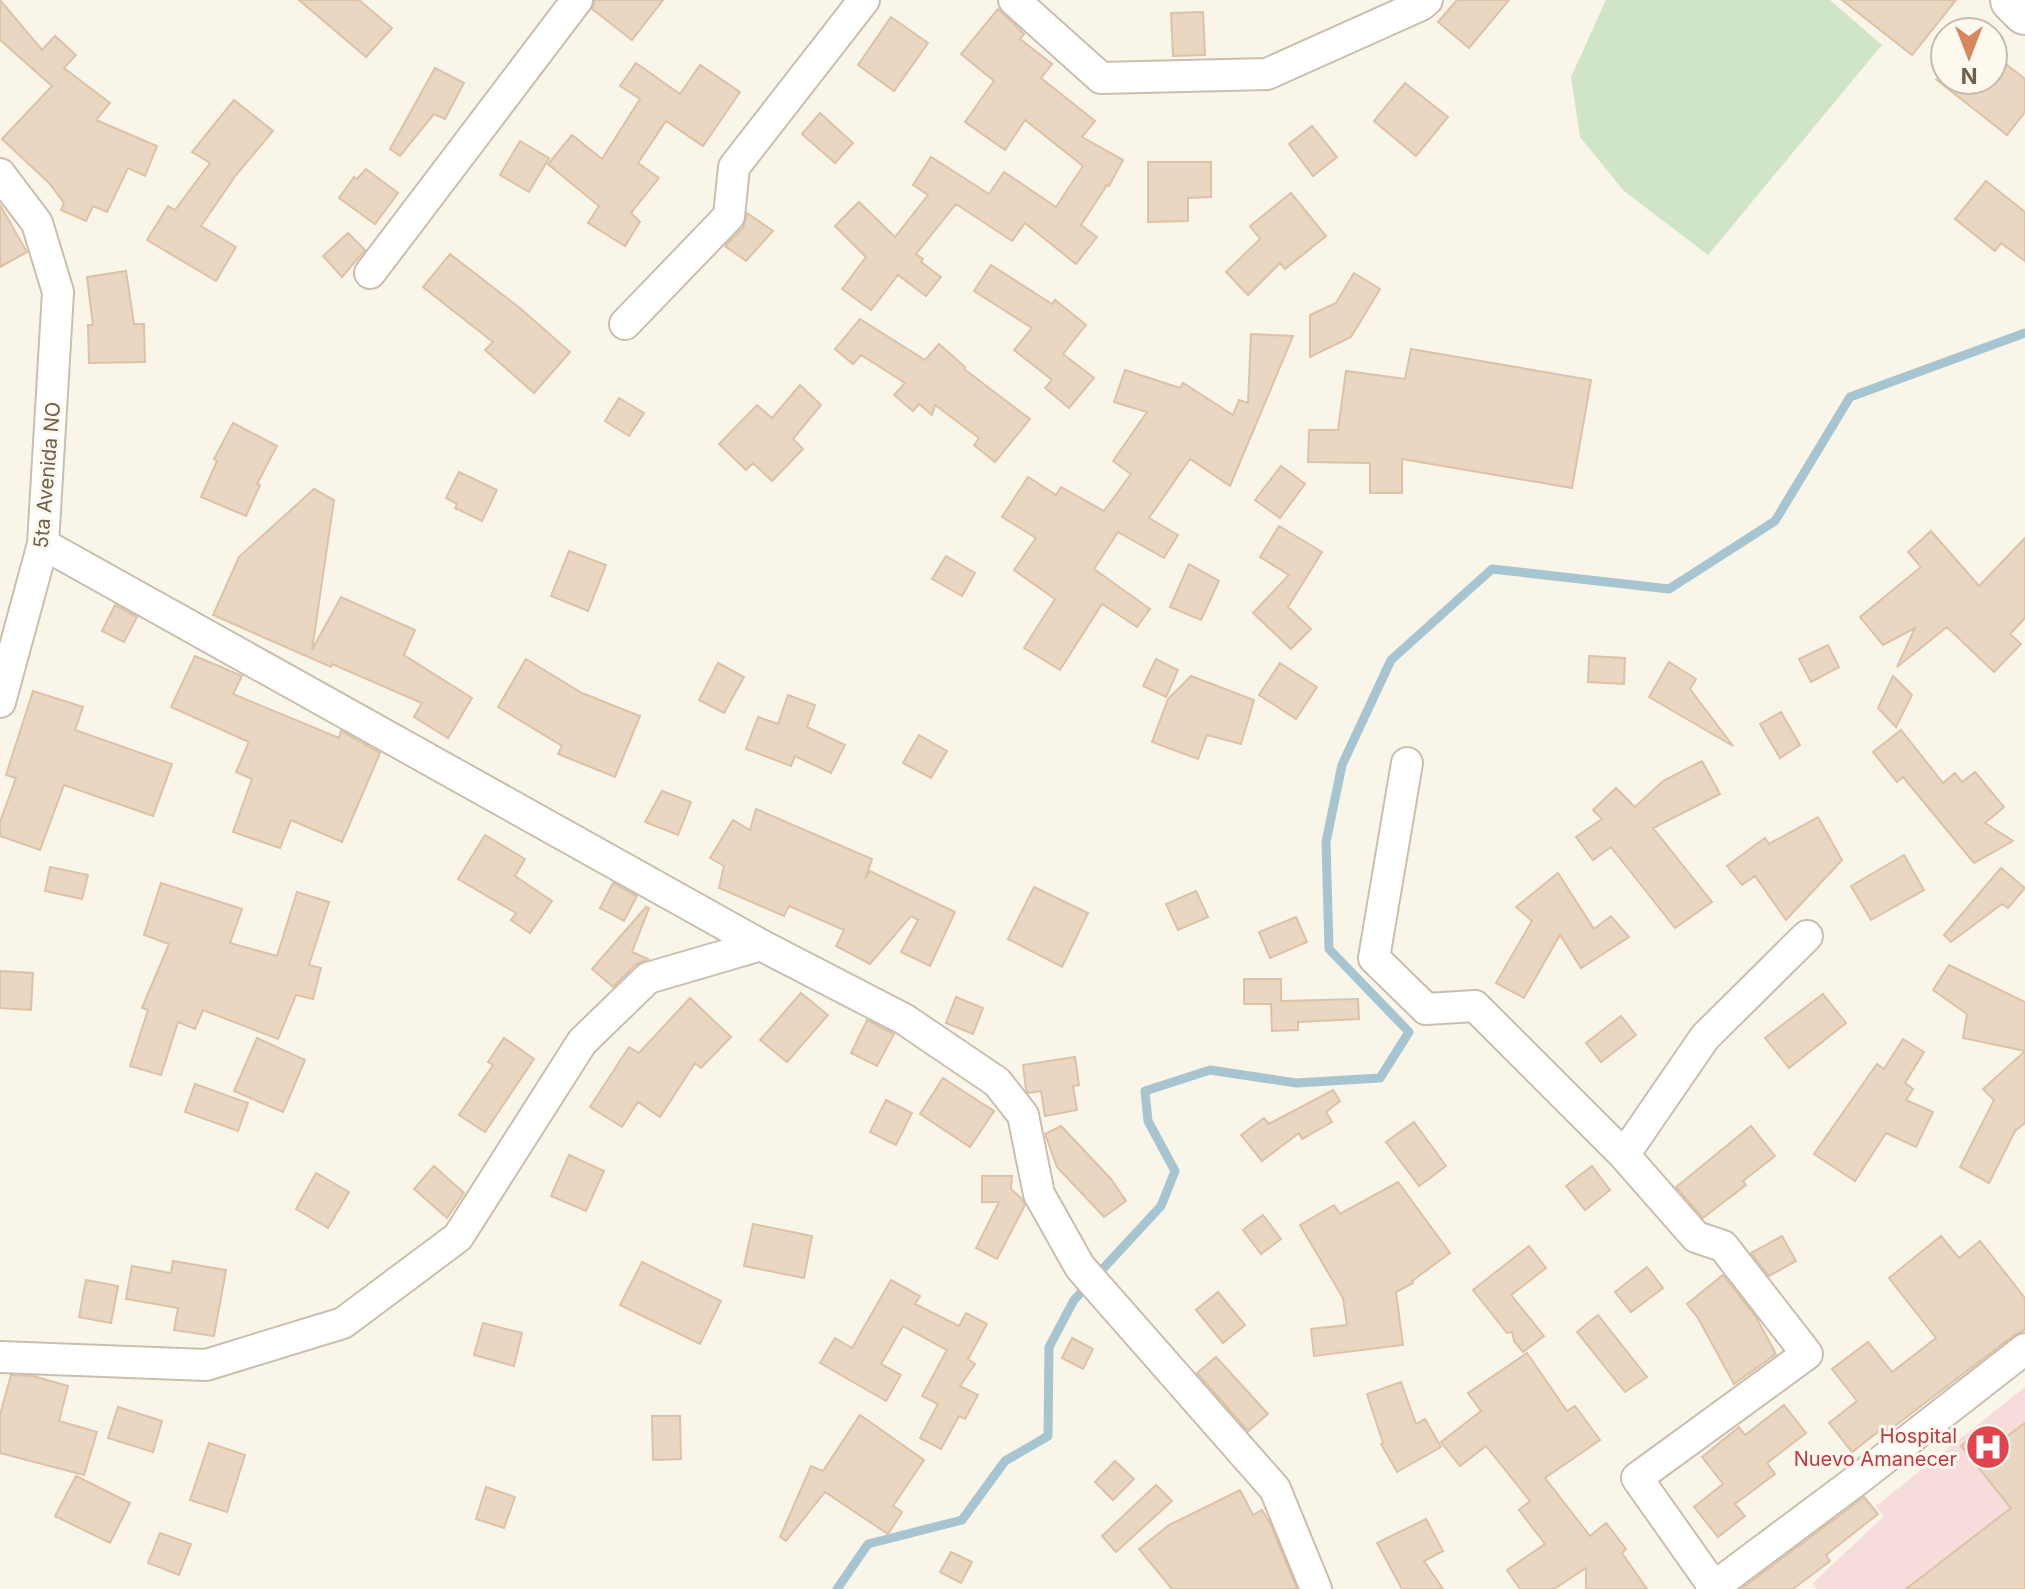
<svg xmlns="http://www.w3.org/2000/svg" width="2025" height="1589" font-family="Inter,sans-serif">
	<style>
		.medical { fill: #f6dddc }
		.green { fill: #d0e5c8 }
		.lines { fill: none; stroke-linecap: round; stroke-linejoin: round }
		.stream { stroke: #a7c4d1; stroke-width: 9 }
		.building { fill: #e9d7c1; stroke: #dcc2a6; stroke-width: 2 }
		.street-casing { stroke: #cabfaf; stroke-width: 34 }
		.secondary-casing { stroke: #ccbfad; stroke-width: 48 }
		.street { stroke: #fff; stroke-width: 30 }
		.secondary { stroke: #fff; stroke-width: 44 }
		.labels { text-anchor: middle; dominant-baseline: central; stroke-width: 6; stroke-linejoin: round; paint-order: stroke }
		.street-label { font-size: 20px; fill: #70604f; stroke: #fdf9ee }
		.health-label { font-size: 20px; fill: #be3a42; stroke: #fdf9ee; text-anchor: end }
	</style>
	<rect width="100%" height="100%" fill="#f9f5e8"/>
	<path class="medical" d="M2025,1387V1589H1816L1812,1584L1884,1516L1876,1506Z"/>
	<path class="green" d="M1606,0H1830L1882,45L1708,255L1624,191L1580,137L1571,77Z"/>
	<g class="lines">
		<path class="stream" d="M837,1589L868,1544L962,1520L1005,1461L1048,1436L1049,1347L1074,1300L1161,1206L1175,1171L1148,1121L1145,1091L1210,1070L1296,1083L1380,1078L1409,1032L1329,949L1326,842L1342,765L1391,660L1492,569L1669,589L1775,521L1850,397L2025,333"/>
	</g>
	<path class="building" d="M0,0L42,50L55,36L76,55L64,68L110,103L96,120L157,146L145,176L128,168L107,212L93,206L86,221L61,210L64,203L49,183L2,139L52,86L0,40Z
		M299,0H359L392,28L366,57Z
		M595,0H663L632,40L592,9Z
		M1457,0H1509L1469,48L1438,22Z
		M1842,0H1956L1912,55Z
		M998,9L1024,34L1020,39L1052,64L1041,78L1095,121L1082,137L1123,160L1109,186L1107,185L1081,225L1097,237L1076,264L1025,223L1012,241L956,204L916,254L923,259L921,262L941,277L926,296L898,275L871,310L842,289L866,257L835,226L859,202L895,237L928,195L913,185L931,157L989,194L1004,172L1056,207L1083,166L1025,120L1005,150L965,122L994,81L961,54Z
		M1203,12L1205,55L1173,56L1171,13Z
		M891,17L928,43L894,91L858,65Z
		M1993,54L2025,79V112L2007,135L1937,80H1993Z
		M636,63L680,94L700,65L740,92L703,146L666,121L638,163L659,178L631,213L640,222L625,246L588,223L599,206L548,164L572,135L602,159L640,99L620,86Z
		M435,68L464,83L445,119L434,114L400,156L390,149Z
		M1405,83L1448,117L1416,156L1374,121Z
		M234,100L273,131L236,175L201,226L236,247L216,281L147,240L168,206L175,210L210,163L192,152Z
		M820,113L853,143L835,163L802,134Z
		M1312,126L1337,157L1313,176L1289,144Z
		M520,141L549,158L529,192L500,175Z
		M1148,162H1211V197L1188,198V221L1148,222Z
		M366,169L398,193L375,224L339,198L354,177L357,179Z
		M1986,181L2025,212V261L2001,243L1995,251L1955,219Z
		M1291,193L1326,236L1285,269L1280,263L1248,295L1226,272L1260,239L1250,226Z
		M0,205L27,252L0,267Z
		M747,213L773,231L746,261L725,246L743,228Z
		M348,233L365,250L342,277L323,256Z
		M450,254L521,309L570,352L534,393L485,350L493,342L423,287Z
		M991,265L1052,304L1055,300L1086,325L1063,354L1094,378L1069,408L1045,388L1052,380L1014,350L1032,328L974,291Z
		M126,271L134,324H144L145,362L89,363L88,325H93L87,277Z
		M1354,273L1380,289L1351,337L1310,357V315L1336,303Z
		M860,319L925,360L939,344L965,367L964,369L1030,419L995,462L974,445L979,438L935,405L932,415L919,404L913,411L894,395L905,383L861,355L853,364L835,349Z
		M1251,334L1293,336L1230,486L1190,459L1149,518L1178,535L1164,558L1118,532L1094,569L1150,609L1137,627L1102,604L1060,670L1024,648L1055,599L1014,570L1036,538L1002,517L1028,477L1056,495L1061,487L1104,511L1131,474L1113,461L1147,412L1114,402L1125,370L1180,388L1183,383L1233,415L1239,400L1248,403Z
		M1411,349L1591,380L1572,488L1402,459V493H1370V463L1308,462L1309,430H1338L1346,371L1405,379Z
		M800,385L821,405L793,439L803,449L772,481L753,463L746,470L719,444L757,405L772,418Z
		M619,398L644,413L629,436L605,421Z
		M233,423L277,446L257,484L260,485L246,516L201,497L217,461L214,459Z
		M1281,466L1305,484L1280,518L1255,500Z
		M459,472L497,490L482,521L455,508L457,504L446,498Z
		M314,489L334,500L312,650L341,597L415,630L404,655L472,698L448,738L414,717L422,703L332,664L331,667L213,615L239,557Z
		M1279,526L1322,552L1288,607L1311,629L1291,649L1253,613L1289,575L1260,557Z
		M1931,531L1979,586L2025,538V618L2010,634L2021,644L1994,672L1947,627L1897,667L1915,628L1883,645L1860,617L1921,567L1908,552Z
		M569,551L606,565L588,611L551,596Z
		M946,556L975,573L962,596L932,579Z
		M1189,564L1219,581L1201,620L1170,607Z
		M115,605L137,617L124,642L102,631Z
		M1828,645L1839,667L1811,682L1799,659Z
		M195,656L242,676L233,694L339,738L341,731L380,753L342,842L291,820L280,848L233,832L252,779L236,772L249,742L171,707Z
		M1589,656L1625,658L1624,684L1588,682Z
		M526,659L582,693L640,716L615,777L558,754L562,746L498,707Z
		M1156,659L1178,670L1166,697L1143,686Z
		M1669,662L1696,679L1690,689L1733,746L1649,697Z
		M718,663L744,677L724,713L699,700Z
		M1280,663L1317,687L1296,719L1259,695Z
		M1191,676L1254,700L1241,744L1207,735L1198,759L1152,742L1168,699Z
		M1893,676L1912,695L1896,727L1878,708Z
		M33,691L83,707L75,730L172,764L153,816L64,785L40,850L0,836V822L16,778L6,775Z
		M788,695L815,705L807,727L845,745L831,773L795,756L791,766L746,749L758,717L778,724Z
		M1781,712L1800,745L1780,758L1760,724Z
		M1901,730L1943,783L1955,773L1962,782L1975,772L2004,807L1985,823L2013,841L1974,863L1903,777L1897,782L1873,752Z
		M919,735L947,751L931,778L903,763Z
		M1702,761L1720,794L1653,828L1712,902L1675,928L1611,847L1593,860L1576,837L1602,819L1593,810L1616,788L1635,807L1663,781Z
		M662,791L691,802L678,835L645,822Z
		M756,809L872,859L865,879L870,871L955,912L930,966L901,952L918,920L911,916L870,964L836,946L844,930L789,906L784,916L719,888L724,866L710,858L733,820L750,830Z
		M1818,817L1842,860L1786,920L1755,876L1742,885L1727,866L1765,838L1769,844Z
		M485,835L525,859L515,876L552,901L530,933L511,920L516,913L458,879Z
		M1904,855L1924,890L1871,920L1851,886Z
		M50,867L88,875L82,899L45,891Z
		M2001,868L2025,888L2008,908L2002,904L1951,942L1944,935Z
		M1558,873L1594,929L1611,916L1629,937L1581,968L1560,935L1524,998L1496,983L1532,921L1516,907Z
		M161,883L242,909L230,943L277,956L297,892L329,902L309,965L321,968L313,999L296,995L278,1039L203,1010L195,1029L178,1022L161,1075L130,1066L148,1010L142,1008L169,944L144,935Z
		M613,883L637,896L624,921L600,908Z
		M1034,887L1088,913L1062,967L1008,939Z
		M1196,891L1208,917L1178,930L1166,904Z
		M646,907L649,908L632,952L648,959L635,965L613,987L592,969Z
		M1296,917L1307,942L1270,958L1259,932Z
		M1949,965L2025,1002V1051L1963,1038L1967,1014L1933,990Z
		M0,971L33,973L31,1010L0,1008Z
		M1244,979H1281V1001L1358,999L1359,1019L1298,1022V1030L1272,1031L1271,1004H1244Z
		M801,993L828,1015L787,1062L760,1040Z
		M1823,994L1846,1023L1789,1068L1765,1038Z
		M956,997L983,1008L973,1034L946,1023Z
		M690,998L731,1037L701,1068L695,1063L660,1117L638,1102L622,1127L590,1107L629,1047L639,1053Z
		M1621,1016L1636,1035L1601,1062L1586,1043Z
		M867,1020L894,1034L877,1066L851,1053Z
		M257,1038L305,1060L283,1112L234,1091Z
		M504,1038L534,1059L485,1132L459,1115L493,1065L488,1062Z
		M1903,1039L1924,1052L1905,1083L1913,1089L1906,1100L1933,1112L1916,1147L1886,1133L1855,1181L1814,1154L1877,1064L1884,1069Z
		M2025,1051V1123L2015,1131L1989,1183L1960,1167L1994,1100L1983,1089Z
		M1075,1057L1079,1085L1073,1086L1077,1110L1045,1116L1041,1091L1029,1093L1026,1090L1023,1065Z
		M943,1078L994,1111L970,1147L920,1114Z
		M195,1084L248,1103L238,1131L185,1112Z
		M1333,1090L1340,1101L1326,1112L1332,1122L1302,1139L1299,1133L1262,1161L1241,1135L1264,1118L1269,1124Z
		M886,1100L912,1113L896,1145L870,1132Z
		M1414,1122L1446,1166L1419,1186L1386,1142Z
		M1061,1126L1111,1179L1126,1201L1104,1217L1057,1167L1045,1134Z
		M1751,1126L1775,1156L1743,1181L1746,1185L1703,1218L1676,1187Z
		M569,1155L604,1171L586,1211L551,1196Z
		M434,1166L464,1193L447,1218L414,1189Z
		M1592,1166L1610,1190L1585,1210L1566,1186Z
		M316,1173L349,1192L328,1228L296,1209Z
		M982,1176H1012L1011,1189L1021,1198L1025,1205L997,1259L976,1248L999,1202H982Z
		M1398,1182L1450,1253L1412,1281L1413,1283L1396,1292L1403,1345L1314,1356L1311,1329L1347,1325L1343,1298L1300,1225L1334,1205L1340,1214Z
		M1263,1215L1281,1239L1261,1254L1243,1230Z
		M753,1224L812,1236L804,1278L744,1266Z
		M1782,1236L1796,1261L1769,1276L1751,1253Z
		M1941,1236L1959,1258L1980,1241L2025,1298V1330L2014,1335L1887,1432L1883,1428L1852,1452L1829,1423L1857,1401L1832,1369L1868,1342L1892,1372L1936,1338L1889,1278Z
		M1529,1246L1546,1268L1511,1295L1544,1336L1523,1352L1514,1341L1512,1332L1507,1333L1473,1290Z
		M173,1261L226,1270L214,1336L174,1330L178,1308L126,1299L132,1266L171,1273Z
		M642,1262L721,1301L700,1344L620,1305Z
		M1647,1267L1663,1288L1631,1312L1615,1292Z
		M1723,1275L1756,1317L1776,1354L1734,1384L1698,1318L1687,1304Z
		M86,1280L118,1286L111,1323L79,1317Z
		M891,1280L920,1296L915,1304L959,1326L966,1313L987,1324L968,1359L975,1364L960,1386L978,1395L965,1419L959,1416L941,1449L920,1438L938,1404L922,1396L947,1350L903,1326L881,1364L901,1375L886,1401L820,1363L835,1338L852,1348Z
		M1218,1292L1245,1325L1223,1343L1196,1310Z
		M1598,1315L1647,1377L1625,1392L1577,1332Z
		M483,1323L522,1333L514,1366L474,1355Z
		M1072,1338L1093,1349L1083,1369L1062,1358Z
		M1527,1353L1567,1411L1575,1406L1600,1440L1545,1478L1590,1536L1606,1523L1626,1549L1622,1553L1647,1589H1586V1568L1554,1589H1520L1507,1570L1545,1544L1519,1510L1530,1501L1486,1446L1460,1466L1441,1442L1481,1411L1468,1393Z
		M1216,1357L1268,1414L1248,1431L1197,1373Z
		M11,1375L33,1376L68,1386L59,1421L97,1432L84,1475L0,1453V1415Z
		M1401,1382L1416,1424L1425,1419L1441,1447L1397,1472L1381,1444L1383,1443L1367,1394Z
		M1784,1405L1806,1433L1767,1463L1775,1474L1735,1504L1745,1516L1718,1537L1694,1507L1723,1484L1702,1457L1739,1427L1745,1435Z
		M118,1407L162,1421L153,1452L108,1438Z
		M860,1415L924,1460L893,1506L902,1512L888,1534L825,1492L786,1541L780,1537L811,1466L823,1471Z
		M652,1416H680L681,1459L653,1460Z
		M2025,1423V1589H1906L2011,1508L1961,1446L1986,1426L1999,1442Z
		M209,1443L245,1455L227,1512L190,1500Z
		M1115,1461L1134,1479L1113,1500L1095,1482Z
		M76,1476L130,1503L110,1543L55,1516Z
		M1156,1485L1172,1501L1116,1552L1102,1536Z
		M486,1487L515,1497L504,1528L476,1519Z
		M1240,1490L1253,1515L1262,1510L1270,1523L1297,1589H1172L1139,1549L1169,1525Z
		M1864,1497L1878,1514L1826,1555L1830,1561L1793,1589H1741Z
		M1426,1519L1443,1551L1424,1561L1443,1589H1402L1377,1543Z
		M160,1533L191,1544L179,1575L148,1563Z
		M951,1552L972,1562L961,1583L940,1572Z"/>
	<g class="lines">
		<g class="street-casing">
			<path id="street" d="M1014,0L1101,78L1267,74L1421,5L1427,0
				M0,174L37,223L58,292L43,544L0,702
				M370,273L577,0
				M625,324L729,216L734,167L864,0
				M43,544L761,945L904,1019L997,1082L1023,1115L1039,1194L1080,1267L1275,1489L1316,1589
				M1407,763L1374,958L1426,1009L1475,1006L1624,1155L1696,1237L1723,1246L1807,1354L1637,1478L1714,1587
				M1624,1155L1705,1037L1807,936
				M0,1357L206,1365L343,1323L458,1237L582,1042L648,978L761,945
				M1711,1589L1861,1477L2025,1349"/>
		</g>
		<g class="secondary-casing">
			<path id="secondary" d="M2013,0L2025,12"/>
		</g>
		<use href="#street" class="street"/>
		<use href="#secondary" class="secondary"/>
	</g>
	<defs>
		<g id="hospital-disc" transform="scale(2.3)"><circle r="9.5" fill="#e0444e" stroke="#fdf9ee"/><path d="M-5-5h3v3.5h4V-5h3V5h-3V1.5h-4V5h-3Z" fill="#fff"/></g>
	</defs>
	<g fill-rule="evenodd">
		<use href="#hospital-disc" x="1988" y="1447"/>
	</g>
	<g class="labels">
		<g class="street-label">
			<text transform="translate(47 475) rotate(-85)">5ta Avenida NO</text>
		</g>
		<g class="health-label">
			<text x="1957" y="1436">Hospital<tspan x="1957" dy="23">Nuevo Amanecer</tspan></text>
		</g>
	</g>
	<g transform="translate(1969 56) rotate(180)"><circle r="38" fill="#fdf9ee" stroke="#c5bcae" stroke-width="2"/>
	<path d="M0-6L14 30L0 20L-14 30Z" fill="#d3885e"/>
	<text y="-12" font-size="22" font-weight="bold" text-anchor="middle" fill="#70604f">N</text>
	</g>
</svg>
